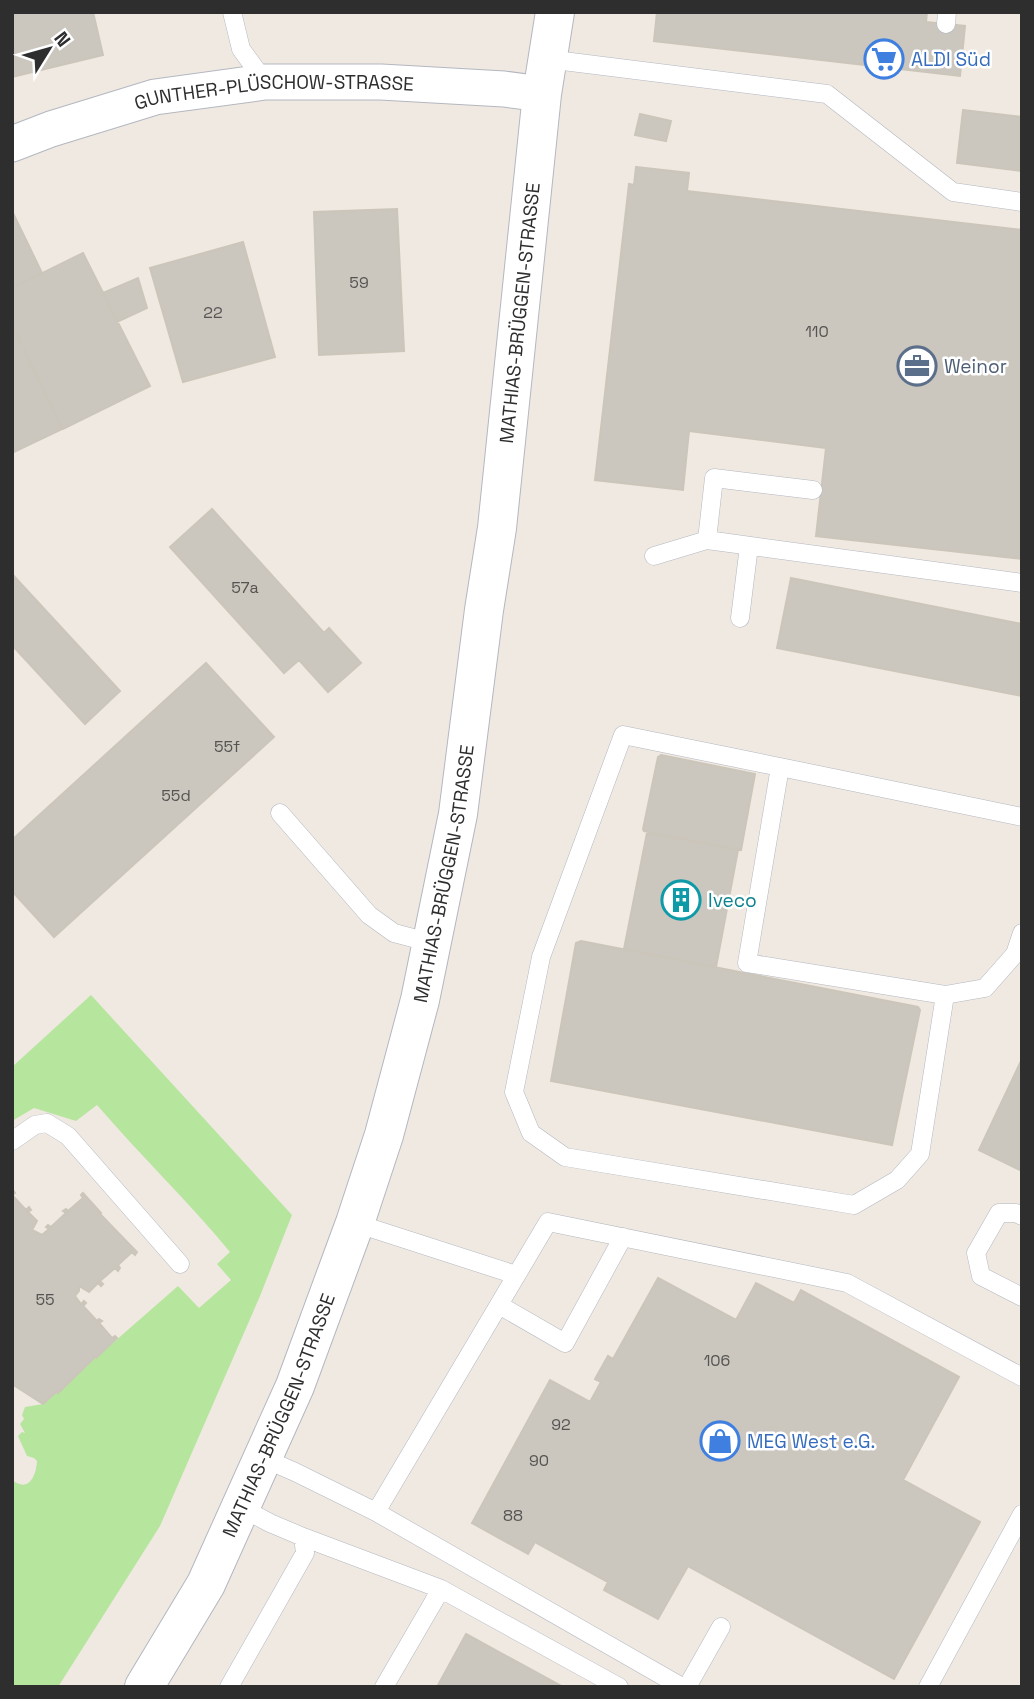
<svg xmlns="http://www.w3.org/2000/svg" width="1034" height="1699" font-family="'Space Grotesk',sans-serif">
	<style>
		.green { fill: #b6e59e }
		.building { fill: #cbc7bf; stroke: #cbc5ba; stroke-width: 2 }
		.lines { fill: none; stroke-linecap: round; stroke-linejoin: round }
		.lane-casing { stroke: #b4b7c1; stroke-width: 19 }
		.street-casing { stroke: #b4b7c1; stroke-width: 37 }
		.secondary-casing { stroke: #b4b7c1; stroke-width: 40 }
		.lane { stroke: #fff; stroke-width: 18 }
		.street { stroke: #fff; stroke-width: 35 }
		.secondary { stroke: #fff; stroke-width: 38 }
		.labels { text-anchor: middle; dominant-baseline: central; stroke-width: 5; stroke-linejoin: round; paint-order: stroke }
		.number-label { font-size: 16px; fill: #555452 }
		.shop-label { font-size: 19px; fill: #366cbe; stroke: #fff; text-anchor: start }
		.street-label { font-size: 19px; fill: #2e2e2e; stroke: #fff }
		.service-label { font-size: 19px; fill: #4e5e75; stroke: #fff; text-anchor: start }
		.culture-label { font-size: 19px; fill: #0d838f; stroke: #fff; text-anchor: start }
	</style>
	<rect width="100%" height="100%" fill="#efe9e1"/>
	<path class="green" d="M91,995L292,1215L260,1296L160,1526L58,1687H12V1480C29,1493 36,1476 37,1461L34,1458L27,1456L18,1436L22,1432L25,1433L20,1424L24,1419L22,1415L25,1407L43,1404L57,1391L58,1392L96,1355L98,1356L178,1286L199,1308L231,1280L217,1264L230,1252C188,1201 140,1155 97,1105L76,1121L34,1108L12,1121V1067Z"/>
	<path class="building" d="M12,12H93L103,55L12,77Z
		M657,12H927L926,22L965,26L960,76L654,41Z
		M963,110L1022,117V171L957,163Z
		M640,114L671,121L666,141L635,135Z
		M636,167L689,173L687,191L1022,230V559L816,536L826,448L689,431L683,490L595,480L629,184L634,185Z
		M397,209L404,351L319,355L314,212Z
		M12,211L42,273L12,288Z
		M243,242L275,357L183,382L150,268Z
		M83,253L150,386L63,429L12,325V288Z
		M138,278L147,308L117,322L103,293Z
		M12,325L62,429L12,453Z
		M212,509L324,633L329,628L361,663L328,692L299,660L284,673L170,547Z
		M12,574L120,691L85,724L12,645Z
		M791,578L1022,624V696L777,648Z
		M206,663L274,737L54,937L12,891V840Z
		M661,755L755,774L741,850L644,831L643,829L658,757Z
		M647,833L738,850L716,967L624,949Z
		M581,941L918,1007L920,1010L892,1145L551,1081L576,943Z
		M1022,1059V1171L979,1150Z
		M13,1190L15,1193L12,1195L26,1210L29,1207L31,1210L28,1212L37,1221L32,1230L42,1235L49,1229L46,1227L48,1225L51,1227L66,1213L63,1211L66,1209L68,1211L83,1198L81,1195L83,1193L101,1213L100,1214L137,1252L135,1255L132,1252L118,1265L120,1268L118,1271L115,1268L100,1281L103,1284L101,1286L98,1283L89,1292L79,1286V1291L75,1296L81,1304L84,1301L86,1303L83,1306L97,1321L99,1319L102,1321L99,1323L112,1338L115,1336L117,1338L97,1357V1355L58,1393L57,1391L43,1404L12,1384V1191Z
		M658,1278L736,1320L756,1283L794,1303L801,1290L959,1377L903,1480L980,1522L894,1679L688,1566L658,1619L604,1590L608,1582L535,1542L528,1554L472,1523L550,1380L590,1402L601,1382L595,1379L608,1356L613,1359Z
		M466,1634L563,1687H437Z"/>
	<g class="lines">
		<g class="lane-casing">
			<path id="lane" d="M232,12L241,49L265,82
				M946,24L947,12
				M547,59L827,94L953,192L1022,202
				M707,540L714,478L813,490
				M654,556L707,540L1022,583
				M740,618L749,546
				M623,735L780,767L747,963L945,995L920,1154L897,1180L854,1205L565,1157L531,1133L514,1092L541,957Z
				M780,767L1022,817
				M280,813L369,915L394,933L432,943
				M945,995L985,988L1015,954L1022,933
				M12,1141L35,1125L47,1123L68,1136L180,1264
				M1022,1216L1016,1213H999L976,1253L981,1276L1022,1297
				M355,1223L516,1275
				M499,1305L565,1343L623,1237
				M263,1458L295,1472L376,1512L682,1687
				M240,1507L270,1523L303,1537L441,1589L619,1687
				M376,1512L548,1222L847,1283L1022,1377
				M229,1687L305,1553L303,1537
				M384,1687L441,1589
				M687,1687L721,1627
				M928,1687L1022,1514"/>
		</g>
		<g class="street-casing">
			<g id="street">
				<path id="s1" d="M12,144L51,129L155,97L265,82H381L504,89L542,94"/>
			</g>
		</g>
		<g class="secondary-casing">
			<g id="secondary">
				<path id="s2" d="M144,1687L206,1584L295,1386L355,1223L384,1135L420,1000L458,814L484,610L497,528L542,94L555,12"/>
			</g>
		</g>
		<use href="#lane" class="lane"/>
		<use href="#street" class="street"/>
		<use href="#secondary" class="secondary"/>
	</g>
	<defs>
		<g id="supermarket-ring" transform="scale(2.0125)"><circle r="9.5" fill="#fff" stroke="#3f7fe0" stroke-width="1.5"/><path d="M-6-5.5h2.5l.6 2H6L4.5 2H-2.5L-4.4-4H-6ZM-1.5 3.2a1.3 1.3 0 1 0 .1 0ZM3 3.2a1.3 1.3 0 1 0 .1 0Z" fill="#3f7fe0"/></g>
		<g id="office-ring" transform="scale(2.0125)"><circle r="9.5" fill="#fff" stroke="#5c6f8a" stroke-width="1.5"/><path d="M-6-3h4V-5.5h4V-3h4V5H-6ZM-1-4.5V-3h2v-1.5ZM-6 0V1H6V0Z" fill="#5c6f8a"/></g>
		<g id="building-ring" transform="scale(2.0125)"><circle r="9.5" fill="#fff" stroke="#0f9aa8" stroke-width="1.5"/><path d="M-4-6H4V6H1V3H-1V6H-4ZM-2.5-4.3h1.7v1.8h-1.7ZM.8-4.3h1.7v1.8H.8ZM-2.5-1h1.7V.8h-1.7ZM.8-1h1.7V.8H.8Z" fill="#0f9aa8"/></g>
		<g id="shop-ring" transform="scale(2.0125)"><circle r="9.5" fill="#fff" stroke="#3f7fe0" stroke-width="1.5"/><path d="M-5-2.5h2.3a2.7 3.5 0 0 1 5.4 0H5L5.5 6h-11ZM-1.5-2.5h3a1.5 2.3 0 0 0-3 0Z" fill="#3f7fe0"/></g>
	</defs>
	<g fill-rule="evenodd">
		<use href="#supermarket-ring" x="884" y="59"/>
		<use href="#office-ring" x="917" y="366"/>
		<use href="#building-ring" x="681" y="900"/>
		<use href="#shop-ring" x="720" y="1441"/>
	</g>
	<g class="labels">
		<g class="number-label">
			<text x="359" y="282">59</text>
			<text x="213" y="312">22</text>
			<text x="817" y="331">110</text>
			<text x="245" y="587">57a</text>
			<text x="227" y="746">55f</text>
			<text x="176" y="795">55d</text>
			<text x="45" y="1299">55</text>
			<text x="717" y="1360">106</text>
			<text x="561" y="1424">92</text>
			<text x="539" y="1460">90</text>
			<text x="513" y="1515">88</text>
		</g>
		<g class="shop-label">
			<text x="911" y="59">ALDI Süd</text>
			<text x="747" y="1441">MEG West e.G.</text>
		</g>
		<g class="street-label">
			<text stroke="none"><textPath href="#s1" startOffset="270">GUNTHER-PLÜSCHOW-STRASSE</textPath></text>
			<text stroke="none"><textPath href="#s2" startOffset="1438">MATHIAS-BRÜGGEN-STRASSE</textPath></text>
			<text stroke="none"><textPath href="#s2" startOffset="872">MATHIAS-BRÜGGEN-STRASSE</textPath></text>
			<text stroke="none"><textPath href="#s2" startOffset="304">MATHIAS-BRÜGGEN-STRASSE</textPath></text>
		</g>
		<g class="service-label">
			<text x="944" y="366">Weinor</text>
		</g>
		<g class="culture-label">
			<text x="708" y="900">Iveco</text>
		</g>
	</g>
	<rect width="1034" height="1699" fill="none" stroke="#2e2e2e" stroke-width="28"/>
	<g transform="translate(49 49) rotate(53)" stroke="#ffffff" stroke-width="5" paint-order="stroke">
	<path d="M0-5L12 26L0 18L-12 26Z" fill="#2e2e2e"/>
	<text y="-10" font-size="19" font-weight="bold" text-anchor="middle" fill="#2e2e2e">N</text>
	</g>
</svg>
